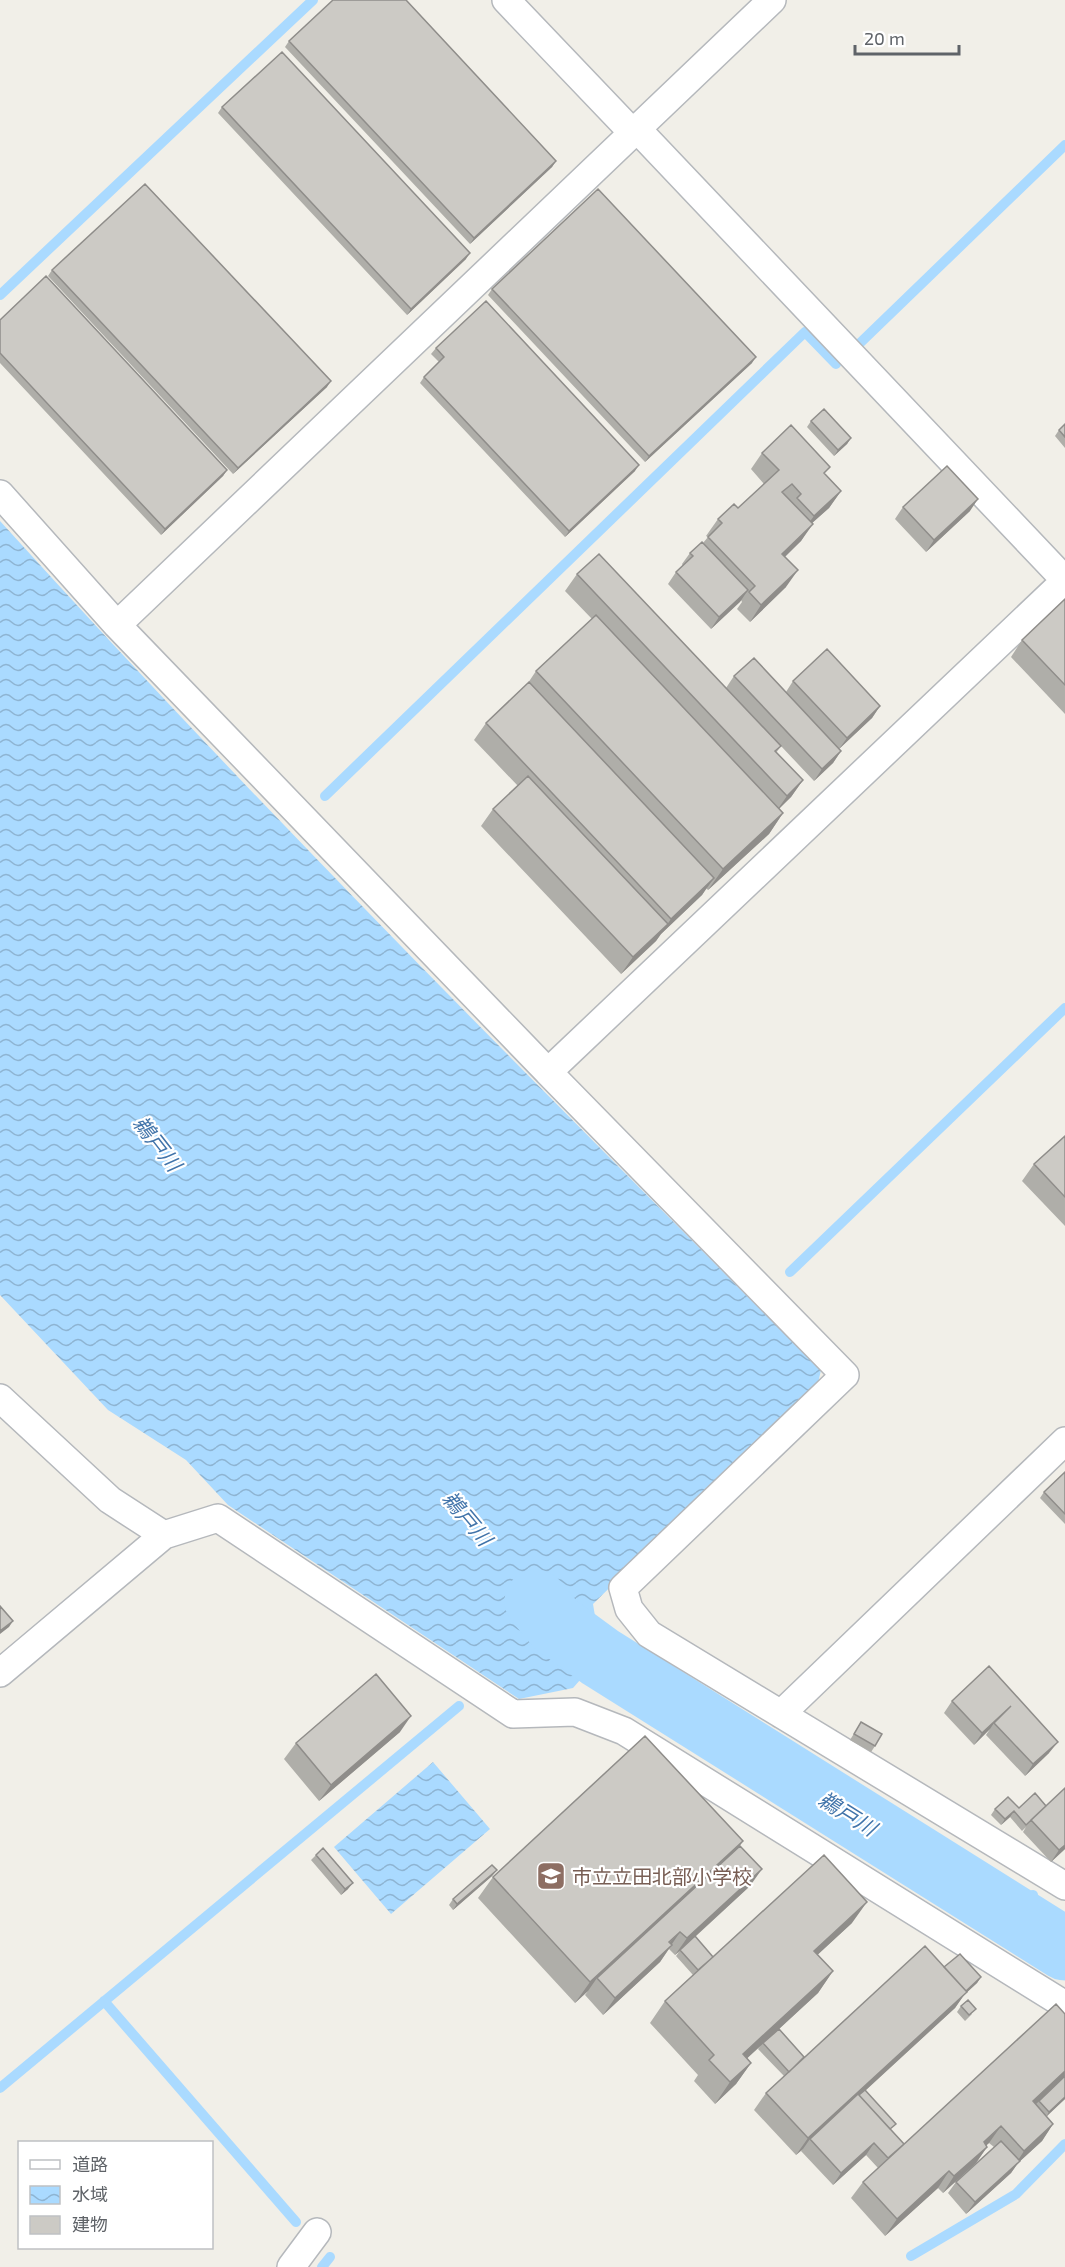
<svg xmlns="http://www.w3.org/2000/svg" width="1065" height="2267" font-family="'Exo 2','Noto Sans JP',sans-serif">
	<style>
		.water { fill: url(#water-waves) }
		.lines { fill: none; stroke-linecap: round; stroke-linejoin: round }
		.stream { stroke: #aadaff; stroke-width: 10 }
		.river { stroke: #aadaff; stroke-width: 63 }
		.street-casing { stroke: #b5b8bc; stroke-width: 30 }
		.street { stroke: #fff; stroke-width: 27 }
		.wall { fill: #afaea9 }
		.shaded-wall { fill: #8f8d8a }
		.building { fill: #cccac5; stroke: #8f8d8a; stroke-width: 1.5 }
		.labels { text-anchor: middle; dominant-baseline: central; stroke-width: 4.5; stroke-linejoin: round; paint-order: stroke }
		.education-label { font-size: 20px; fill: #785e54; stroke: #fff; text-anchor: start }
		.water-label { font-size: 21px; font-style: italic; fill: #4174aa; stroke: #fff }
	</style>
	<defs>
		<pattern id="water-waves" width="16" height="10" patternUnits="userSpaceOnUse" patternTransform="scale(1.5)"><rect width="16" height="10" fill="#aadaff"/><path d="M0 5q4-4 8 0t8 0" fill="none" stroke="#8eb4d2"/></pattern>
	</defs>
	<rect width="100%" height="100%" fill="#f1efe8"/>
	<path class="water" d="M0,521C264,813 543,1091 821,1370L818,1383L593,1604L596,1622L617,1638L573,1688L519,1699L228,1505L186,1460L108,1410L0,1295Z
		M433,1762L490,1829L391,1914L334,1847Z"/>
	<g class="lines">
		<path class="stream" d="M0,295L313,0
			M859,344L1065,145
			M325,796L805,332L836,364
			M790,1272L1065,1008
			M1012,1915L1033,1895
			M104,2001L296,2222
			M0,2088L459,1706
			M911,2256L1016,2194L1065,2144
			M322,2267L330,2257"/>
		<path class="river" d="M536,1601L555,1624L600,1657L1065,1949"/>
		<g class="street-casing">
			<path id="street" d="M506,0L633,133
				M637,129L1065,580
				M0,494L117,625L548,1072L1065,581
				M117,625L772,0
				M548,1072L845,1375L623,1588L629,1609L649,1634L1065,1886
				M0,1398L110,1500L164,1535
				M0,1673L164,1535L218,1518L513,1714L575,1712L624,1731L1065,2005
				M781,1714L1065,1441
				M291,2267L317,2232"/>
		</g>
		<use href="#street" class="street"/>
	</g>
	<path class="wall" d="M289,41L556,161L552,167L470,244L285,47Z
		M222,107L466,259L407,315L218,113Z
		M52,270L327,387L233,474L48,276Z
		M492,289L752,363L645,462L488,295Z
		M0,320L227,470L223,476L161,535L0,363Z
		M436,348L635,471L565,537L420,383L424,377L439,362L431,354Z
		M811,421L851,438L847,444L834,456L807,427Z
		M1065,424V448L1055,436L1059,430Z
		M762,453L825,474L841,491L829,508L812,523L801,541L785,557L786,587L750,622L737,609L742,602L741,600L711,629L668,584L676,572L683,566L682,564L690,553L703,543L708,537L706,536L718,519L738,508L764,484L751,469Z
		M903,507L970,511L926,552L895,519Z
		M577,574L726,688L734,676L786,692L793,681L880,706L872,718L839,749L841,751L833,763L814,781L781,746L776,753L803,780L791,797L779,808L783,813L769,834L708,890L706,888L702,895L661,934L656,941L621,974L481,826L493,809L518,786L474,740L486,723L528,683L536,671L592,619L565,591Z
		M1065,599V714L1011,657L1022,640Z
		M1065,1136V1226L1022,1181L1034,1164Z
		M1065,1472V1524L1040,1498L1044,1492Z
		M989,1666L1049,1753L1025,1776L986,1735L990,1729L974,1745L944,1713L952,1701Z
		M861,1722L875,1746L871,1752L850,1740Z
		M400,1732L319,1801L284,1759L296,1743Z
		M1065,1788V1849L1051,1862L1023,1832L1026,1827L1022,1831L1010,1817L1001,1825L991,1815L995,1809L1046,1806Z
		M743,1841L738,1848L750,1886L695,1937L713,1957L852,1923L817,1955L833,1971L818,1993L779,2029L804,2057L944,1967L981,1977L977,1983L964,1995L955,2008L865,2091L891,2130L904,2144L1056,2004L1065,2099L1046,2116L1053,2124L1042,2141L1018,2163L1011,2173L966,2214L948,2193L956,2182L994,2147L989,2143L986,2145L987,2147L976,2163L943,2193L938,2188L885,2236L851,2198L863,2182L878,2168L866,2155L833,2185L801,2151L803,2149L796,2155L754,2110L766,2093L784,2076L758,2049L761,2045L747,2058L751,2063L736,2084L715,2104L694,2081L698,2075L650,2023L665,2001L693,1975L676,1956L679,1952L675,1955L669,1949L660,1962L603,2015L585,1995L588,1991L575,2003L478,1898L493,1877Z
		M316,1855L348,1889L341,1895L311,1860Z
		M497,1870L492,1876L453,1910L449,1905L453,1899Z
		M961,2006L972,2014L965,2021L957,2012Z"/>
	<path class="shaded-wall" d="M556,161L552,167L470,244L474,238Z
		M470,253L466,259L407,315L411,309Z
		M756,357L752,363L645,462L649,456Z
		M331,381L327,387L233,474L238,468Z
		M851,438L847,444L834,456L838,450Z
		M639,465L635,471L565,537L569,531Z
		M227,470L223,476L161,535L165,529Z
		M841,491L829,508L802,532L814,516Z
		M978,499L970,511L926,552L934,540Z
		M813,524L801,541L770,571L782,554Z
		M798,570L786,587L750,622L761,605Z
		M748,590L740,602L711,629L719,617Z
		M880,706L872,718L839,749L847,738Z
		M841,751L833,763L814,781L822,769Z
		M803,780L791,797L775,813L787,796Z
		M783,813L769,834L708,890L723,869Z
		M714,878L702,895L661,934L656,941L621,974L633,957L666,926L671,919Z
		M13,1621L9,1627L0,1634V1631Z
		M1011,1706L994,1723L990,1729L974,1745L982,1733Z
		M411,1716L400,1732L319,1801L331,1785Z
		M1058,1742L1049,1753L1025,1776L1033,1764Z
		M1014,1811L1010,1817L1001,1825L1005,1819Z
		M743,1841L728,1862L597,1978L588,1991L575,2003L590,1982Z
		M1065,1845V1849L1051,1862L1059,1850Z
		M762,1869L750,1886L675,1955L687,1938Z
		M497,1870L492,1876L453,1910L457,1904Z
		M353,1883L348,1889L341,1895L345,1889Z
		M867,1902L852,1923L799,1972L814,1951Z
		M680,1932L660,1962L603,2015L615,1998Z
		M833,1971L818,1993L728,2076L743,2054Z
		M981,1977L977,1983L964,1995L955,2008L855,2100L810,2139L803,2149L796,2155L808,2138Z
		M751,2063L736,2084L715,2104L730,2082Z
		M1065,2071V2077L1021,2118L1033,2101Z
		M1065,2097V2099L1045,2118L1049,2112Z
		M1053,2124L1042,2141L1018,2163L1011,2173L966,2214L975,2202L1015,2165L1024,2151Z
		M1001,2126L989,2143L972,2159L984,2142Z
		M874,2143L866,2155L833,2185L841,2173Z
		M987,2147L976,2163L943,2193L954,2176Z
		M949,2171L938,2188L885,2236L897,2219Z"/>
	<path class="building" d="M333,0H406L556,161L474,238L289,41Z
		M282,52L470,253L411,309L222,107Z
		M145,184L331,381L238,468L52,270Z
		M598,189L756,357L649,456L492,289Z
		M46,276L227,470L165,529L0,353V320Z
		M486,301L639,465L569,531L424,377L444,357L436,348Z
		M824,409L851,438L838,450L811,421Z
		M1065,424V437L1059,430Z
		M791,425L830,467L824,473L841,491L814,516L797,498L801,494L792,484L782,492L813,524L782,554L798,570L761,605L749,592L755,586L708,537L722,523L718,519L734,504L738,508L779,470L762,453Z
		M947,466L978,499L934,540L903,507Z
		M702,542L748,590L719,617L676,572L693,556L690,553Z
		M599,554L781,746L775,751L803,780L787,796L577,574Z
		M1065,599V685L1022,640Z
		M596,615L783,813L723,869L536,671Z
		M827,649L880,706L847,738L793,681Z
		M754,658L841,751L822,769L734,676Z
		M529,682L714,878L671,919L486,723Z
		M528,776L668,924L633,957L493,809Z
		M1065,1136V1197L1034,1164Z
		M1065,1472V1514L1044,1492Z
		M0,1606L13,1621L0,1631Z
		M989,1666L1058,1742L1033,1764L994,1723L1011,1706L982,1733L952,1701Z
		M376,1674L411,1716L331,1785L296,1743Z
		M861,1722L882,1734L875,1746L854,1734Z
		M645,1736L743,1841L590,1982L493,1877Z
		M1065,1788V1845L1059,1850L1031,1820Z
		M1035,1793L1046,1806L1026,1825L1014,1811L1005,1819L995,1809L1008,1797L1019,1808Z
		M740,1846L762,1869L687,1938L680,1932L669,1942L672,1945L615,1998L597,1978Z
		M323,1848L353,1883L345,1889L316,1855Z
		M824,1855L867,1902L814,1951L833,1971L743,2054L751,2063L730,2082L709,2060L714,2055L665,2001Z
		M492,1865L497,1870L457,1904L453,1899Z
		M695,1936L713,1957L698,1970L680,1950Z
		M925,1946L967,1992L808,2138L766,2093Z
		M960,1954L981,1977L966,1991L944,1967Z
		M968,2000L976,2009L969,2015L961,2006Z
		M1056,2004L1065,2014V2071L1033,2101L1053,2124L1024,2151L1001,2126L984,2142L987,2147L954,2176L949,2171L897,2219L863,2182Z
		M779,2029L804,2057L789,2072L763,2043Z
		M1065,2076V2097L1049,2112L1039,2101Z
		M865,2090L896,2124L890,2129L859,2095Z
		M858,2094L904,2144L888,2158L874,2143L841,2173L810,2139Z
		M1001,2141L1020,2161L975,2202L956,2182Z"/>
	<defs>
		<g id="school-square" transform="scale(1.5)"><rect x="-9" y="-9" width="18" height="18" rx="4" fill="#8d6e63" stroke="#fff"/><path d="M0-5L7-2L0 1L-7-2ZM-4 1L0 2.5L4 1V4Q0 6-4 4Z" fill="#fff"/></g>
	</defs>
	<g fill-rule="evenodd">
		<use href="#school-square" x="551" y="1876"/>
	</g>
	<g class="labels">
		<g class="education-label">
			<text x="572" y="1876">市立立田北部小学校</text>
		</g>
		<g class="water-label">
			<text transform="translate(158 1143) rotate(52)">鵜戸川</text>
			<text transform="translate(468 1518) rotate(50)">鵜戸川</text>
			<text transform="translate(848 1813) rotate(32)">鵜戸川</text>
		</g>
	</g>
	<rect x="18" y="2141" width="195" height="108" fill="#ffffff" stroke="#bfc1c3" stroke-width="1.5"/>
	<rect x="30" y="2160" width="30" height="9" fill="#ffffff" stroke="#bfc1c3" stroke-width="1.5"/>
	<text x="72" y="2171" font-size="18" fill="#5f6368">道路</text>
	<rect x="30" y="2186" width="30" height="18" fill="url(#water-waves)" stroke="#bfc1c3" stroke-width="1.5"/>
	<text x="72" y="2201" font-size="18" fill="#5f6368">水域</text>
	<rect x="30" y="2216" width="30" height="18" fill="#cccac5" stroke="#bfc1c3" stroke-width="1.5"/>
	<text x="72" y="2231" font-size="18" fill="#5f6368">建物</text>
	<path d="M855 45v9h104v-9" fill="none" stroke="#5f6368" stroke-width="3"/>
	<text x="864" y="45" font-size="18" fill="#5f6368" stroke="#ffffff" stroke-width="4.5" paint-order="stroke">20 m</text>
</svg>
